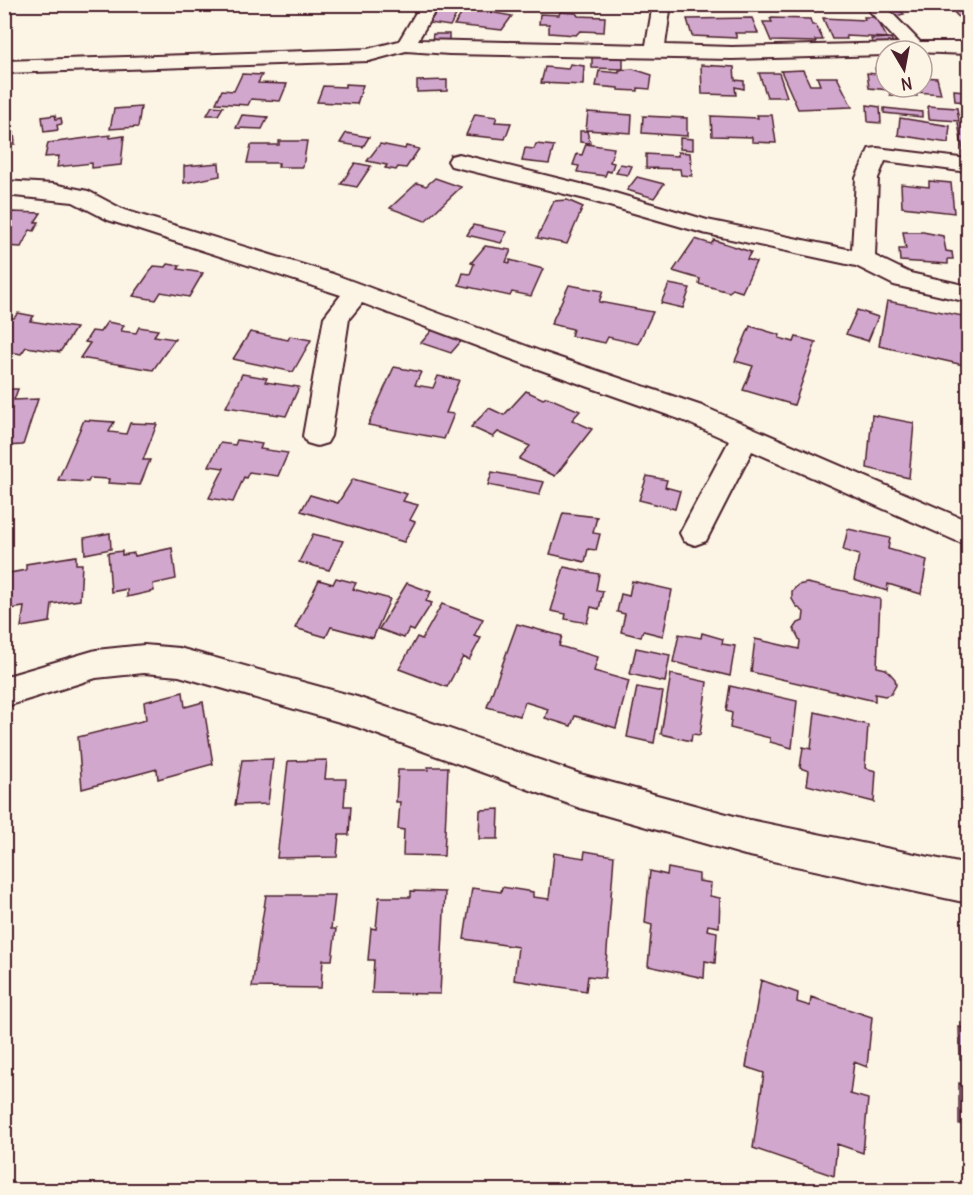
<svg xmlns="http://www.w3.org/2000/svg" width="973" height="1195" font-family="Delius,sans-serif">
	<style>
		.building { fill: #d1a7cd; stroke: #4a1f2b; stroke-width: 1.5 }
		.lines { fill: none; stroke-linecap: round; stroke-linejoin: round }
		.minor-casing { stroke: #4a1f2b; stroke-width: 4 }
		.minor { fill: #fcf5e5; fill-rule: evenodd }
	</style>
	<rect width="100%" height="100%" fill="#fcf5e5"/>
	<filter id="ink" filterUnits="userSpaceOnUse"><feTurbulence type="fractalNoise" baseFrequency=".0167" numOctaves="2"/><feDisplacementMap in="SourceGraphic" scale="12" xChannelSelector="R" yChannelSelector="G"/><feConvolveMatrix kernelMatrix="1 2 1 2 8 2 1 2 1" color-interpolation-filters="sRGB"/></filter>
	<g filter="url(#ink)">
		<path class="building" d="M694,4H747L748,7L695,9Z
			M883,4H898L900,6L895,7L904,14L896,16Z
			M440,6L460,8L450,26L429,23Z
			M477,7L491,9L489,12L512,16L502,30L454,25L465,9L474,11Z
			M968,8V27L952,10Z
			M560,12L576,13L578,16L605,17L604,32L580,31L576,35L549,33V24H539L540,14L559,15Z
			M864,17H876L887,38L846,36L847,39H832L823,18L865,20Z
			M752,18L758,33H735L737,38L692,36L687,19Z
			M770,18L810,19L812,25H816L823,40H815L816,42L771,41L763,22H772Z
			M433,34H449V40H432Z
			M891,38L893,43L873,44L871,39Z
			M608,55L623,57V69L592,68V56Z
			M570,64L584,66L583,85L541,83L545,67L568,69Z
			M701,65L734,67L735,80L744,81V89L735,87L736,95L702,94Z
			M875,68L886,69V87H922V77L937,78L941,94L916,92L917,96L890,95L889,90L869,88L867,73L876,74Z
			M633,69L652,75L650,89L638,88V91L618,90V88L596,86L599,71L619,73V70Z
			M803,70L810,85H820L817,77H837L852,107L798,109L781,71Z
			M759,73H779L787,97H767Z
			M242,74L262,75L258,83L287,84L280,101L251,99L248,105L216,103L222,90L234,91Z
			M447,80V91L417,92V81Z
			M345,84L363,85L357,104L317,102L323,86L345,87Z
			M954,90L965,91L968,102L955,101Z
			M867,105L880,107L881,123L868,122Z
			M212,106L223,107L218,115H207Z
			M928,106L957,108L959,121L929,119Z
			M141,107L138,127L110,129L114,109Z
			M884,108L922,112V117L884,113Z
			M588,112L632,115L631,133L586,130Z
			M475,114L497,117L495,122L511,123L505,139L466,135Z
			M55,115L56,119L61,118L62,124L57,125L58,130L44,132L42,117Z
			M242,115L268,117L262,129L236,128Z
			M757,115H772L776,143L752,142V137L712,136L711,116L758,118Z
			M643,116L687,118V136L642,133Z
			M900,118L950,126L948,143L898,135Z
			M958,123L968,124V151H963Z
			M580,131H587L590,143L580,142Z
			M14,133L15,144L4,146V135Z
			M346,133L369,137L363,147L340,143Z
			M110,135V138L124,136L121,165L92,168V163L57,167L59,156L45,157L48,143Z
			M680,138L693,139V150L680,149Z
			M279,141H307L303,167H278L279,163H247L251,145H279Z
			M380,144L405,149L406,146L419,149L406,168L398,167L396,170L385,168L387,165L367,161Z
			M536,144L554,146L549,164L522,161L525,148L534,149Z
			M586,144L614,148L610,162L614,163L611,172L607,171L605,176L577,172L579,166L573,165L577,154L582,155Z
			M678,152L690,153L692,176L681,175L680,169L646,168V154L678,156Z
			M219,163L220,176L184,183V166Z
			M355,163L371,166L357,187L341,184Z
			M620,164L632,166L628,175L616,173Z
			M637,177L664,184L654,198L627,190Z
			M435,178L461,187L425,221L390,208L417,183L426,186Z
			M929,181L951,183L954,213L902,207L901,184L929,187Z
			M567,200L583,207L567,244L537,238L554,201Z
			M11,212L41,213L35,222H39L34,231L30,230L21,247L4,246V222Z
			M473,225L507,232L501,243L467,235Z
			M903,232H923L943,236L946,251L952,252L953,259H948V264L900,261L899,249H906Z
			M695,239L711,244L714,240L751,252L747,259L756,262L742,292L733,289L729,292L699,284L700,279L673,271Z
			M485,246L511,250L506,262L510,263V260L543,269L531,296L512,292L510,296L459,285L463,273L470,274L474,264L471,263Z
			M168,264L180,266L178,269L203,273L189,297L161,292L156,300L133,296L154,266L166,267Z
			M669,284L690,288L683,308L661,303Z
			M569,285L603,291L599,302L653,312L638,344L608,337L605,343L571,336L573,329L551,324Z
			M887,301L968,317V366L879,346Z
			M857,310L878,317L868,341L846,334Z
			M18,313L34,316L30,321L76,328L60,352L26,347L21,354L4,351V320L7,317L14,318Z
			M107,322L124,325L121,331L136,333L139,327L158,330L154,336L175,339L153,370L80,358L90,343L85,342L92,331L100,332Z
			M750,326L780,335L779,338L794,342L796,337L816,342L794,405L743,390L753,366L735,361Z
			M433,329L463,339L451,353L421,343Z
			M250,332L288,340L290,336L311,340L293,372L233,359Z
			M394,367L421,372L415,385L433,388L438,376L459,380L446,413L454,414L444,439L368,425Z
			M242,374L267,378L265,382L299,387L286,416L226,407Z
			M4,389H18L14,400L38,399L23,445L4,446Z
			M526,391L543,399L547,397L580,411L572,420L592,429L555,476L519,459L530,446L498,432L493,437L471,427L489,408L504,415Z
			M872,415L914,423L909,478L867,468Z
			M84,420L114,422L109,432L126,434L130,423L157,424L143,460H150L140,485L108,483L109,479L90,478L88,482L58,480Z
			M237,440L262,444L260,449L288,453L278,476L249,472L246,478L244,477L233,502L209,498L224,468L209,466L220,443L235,445Z
			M492,472L544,482L539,495L488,485Z
			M647,476L667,480L665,487L680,491L675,509L639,500Z
			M353,479L407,494L403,501L418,505L410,520L415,522L404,542L301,511L310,495L338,503Z
			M563,513L597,517L593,533L600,534L596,550L588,549L585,562L550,554Z
			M848,529L890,538L888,549L927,560L921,594L888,584L887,591L854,580L859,555L843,550Z
			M110,533L111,549L85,554L84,538Z
			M313,534L343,541L329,570L299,562Z
			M172,548L176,579L153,584L154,591L127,597V589L111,592L108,553L122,551V555L134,553L135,556Z
			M76,556V564H82L80,600L52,604L50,622L21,627L24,607L4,610V574L26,570V564Z
			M564,567L599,574L596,590L603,591L599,609L591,607L587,623L565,619L566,614L551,611Z
			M336,578L356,583L353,589L390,599L373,638L331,627L326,637L295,628L319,580L333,584Z
			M632,581L672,590L663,636L643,631L641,637L621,632L625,614L617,612L621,594L629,596Z
			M407,583L431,592L426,601L432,603L414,631L409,629L404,638L379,629Z
			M807,583L880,599L877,667L886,669L895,679L896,685L891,694L885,696L875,694V701L751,672L755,639L799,649L800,641L794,629L798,623L803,621L804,612L796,606L792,599V591L798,585Z
			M442,604L483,619L474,636L481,638L469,660L463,657L447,687L399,669L417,637L422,639Z
			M517,624L562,636L559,646L598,657L594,671L629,681L616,728L575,716L571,726L545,718L548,709L525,702L520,716L487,707Z
			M702,633L723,639L722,644L735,646L730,676L673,662L679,634L701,638Z
			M636,648L670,655L665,682L630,674Z
			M671,674L707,682L700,735L692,734L691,741L661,734Z
			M730,686L797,701L792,748L770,742V738L730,728L732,713L726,711Z
			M637,687L663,692L654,743L627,737Z
			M183,692L185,707L203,702L213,764L158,779L157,769L82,789L78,737L146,720L144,702Z
			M815,712L868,725L865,768L876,771L874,802L807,785L809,771L800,768L803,747L811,749Z
			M273,759L268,804L235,805L242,760Z
			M327,760L325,779H346L344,806H351L349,835H339L337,857L277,858L288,761Z
			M428,767H448L444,856L403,855L404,830L398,829L400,802H396L398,770H428Z
			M499,809L498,839H479L480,810Z
			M585,851L614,856L605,978L588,976L586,991L514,980L518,947L464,939L472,888L501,892L502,887L533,892V897L549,899L554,853L584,858Z
			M668,868L699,874V881L711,883L710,896L720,898L719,927L708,925L707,930L717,932L715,963L705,961L704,978L648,966L652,925L645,923L650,871L667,875Z
			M411,891L445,892L440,994L372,993L374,960H368L371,928L376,929L379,897H411Z
			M266,895H335L331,929H336L332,960H323L321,988L252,987Z
			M761,980L798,993L797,1002L810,1006L811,997L872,1017L867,1067L854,1062L850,1094L868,1099L863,1153L837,1144L834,1176L753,1148L764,1073L746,1067Z
			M959,1027L968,1029V1063L960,1060Z
			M959,1083L968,1086V1127L959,1124Z"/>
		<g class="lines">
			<g class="minor-casing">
				<path id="minor" d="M421,4H439L418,40L646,45L653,4H671L665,45L732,47L899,43L863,4H883L920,42H968V54L886,51V55L732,59L449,54L406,51L369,61L4,73V61L368,49L399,41Z
					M877,148L968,159V172L885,161L878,178L875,256L910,273L968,286V302L894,285L856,266L703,233L585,199L451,166L448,161L451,156L459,154L601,189L707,220L852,250L856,178L869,149Z
					M4,181L53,184L88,191L124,210L333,274L545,353L702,406L968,521V546L752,451L706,541L695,545L684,541L680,533L729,441L682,420L527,365L362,303L349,319L331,436L327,443L317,446L307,443L303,436L324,317L341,295L108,220L73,202L4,195Z
					M144,645L179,648L357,697L580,774L745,819L968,865V903L745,855L580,808L357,727L179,676L144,673L96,678L4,707V677L96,650Z"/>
			</g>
			<use href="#minor" class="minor"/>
		</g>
	</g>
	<rect width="973" height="1195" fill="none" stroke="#fcf5e5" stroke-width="24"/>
	<rect x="12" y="12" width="949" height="1171" fill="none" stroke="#4a1f2b" stroke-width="2" filter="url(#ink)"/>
	<g transform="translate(904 69) rotate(170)"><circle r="28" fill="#fcf5e5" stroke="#b59f9b" stroke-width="1.5"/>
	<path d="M0-4.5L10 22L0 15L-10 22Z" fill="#4a1f2b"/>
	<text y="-9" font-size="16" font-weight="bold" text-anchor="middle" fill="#4a1f2b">N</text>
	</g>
</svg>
